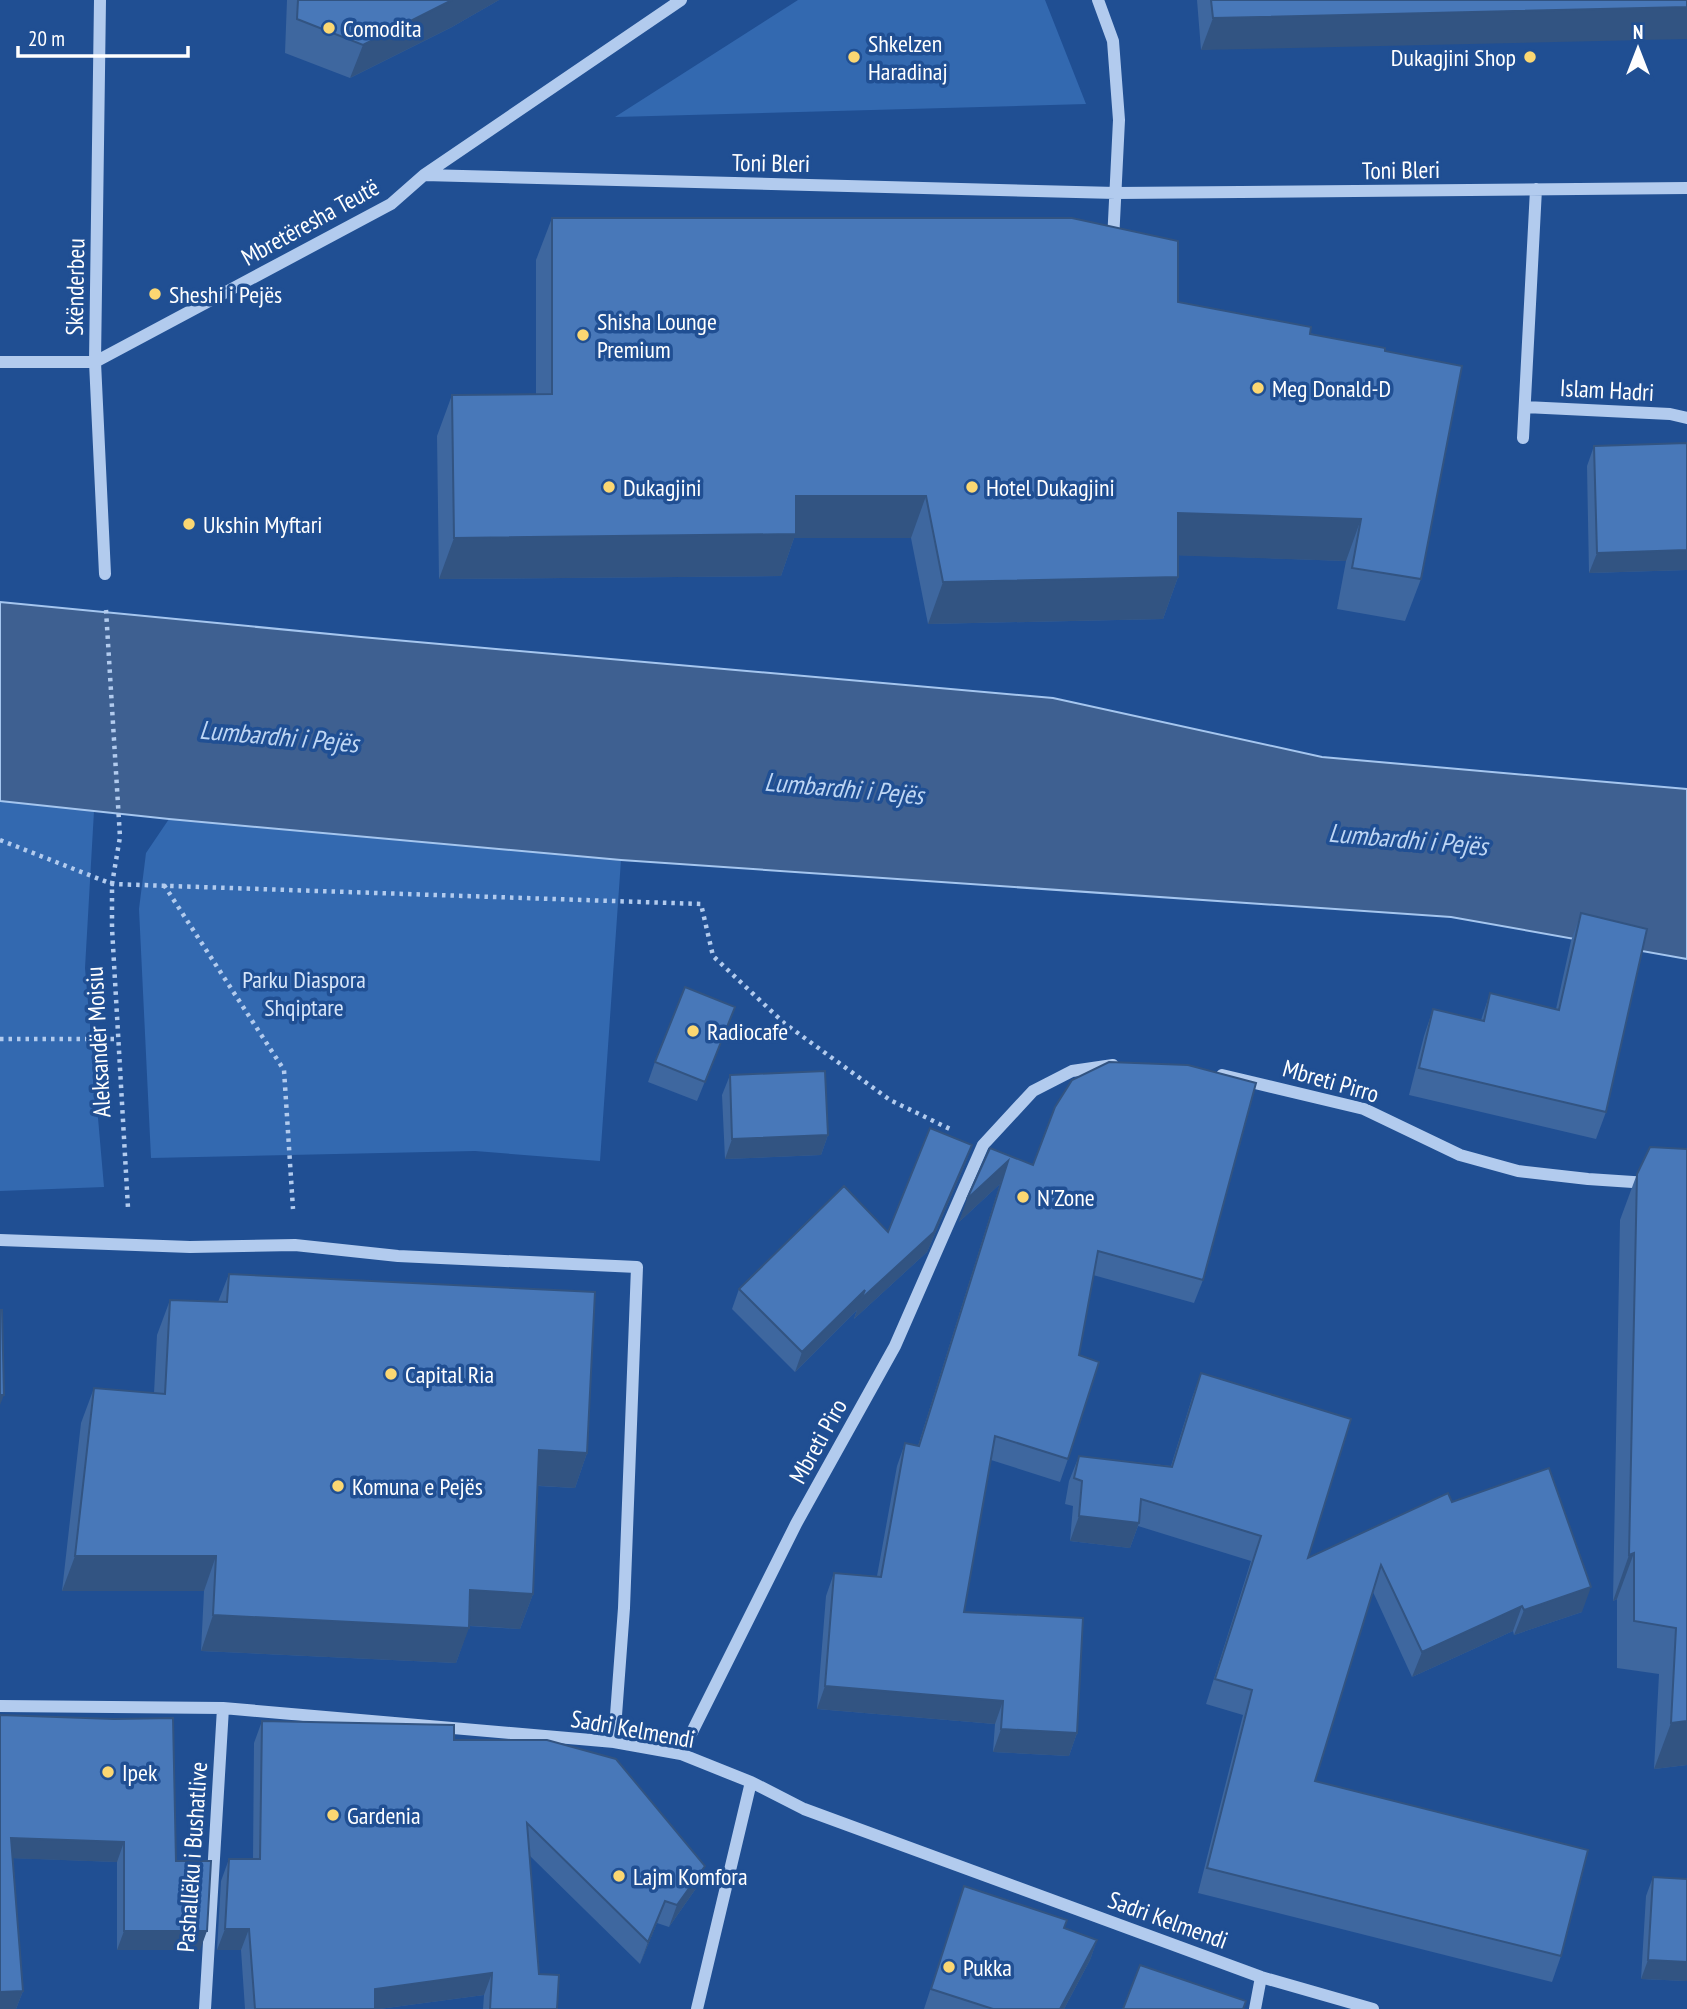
<svg xmlns="http://www.w3.org/2000/svg" width="1687" height="2009" font-family="'PT Sans Narrow',sans-serif">
	<style>
		.green { fill: #3369b0 }
		.water { fill: #3e6091; stroke: #a5c6ef; stroke-width: 2 }
		.lines { fill: none; stroke-linecap: round; stroke-linejoin: round }
		.path { stroke: #b2cbee; stroke-width: 4.5; stroke-dasharray: 3.5 5; stroke-linecap: butt }
		.minor { stroke: #b2cbee; stroke-width: 12 }
		.wall { fill: #3e679f }
		.shaded-wall { fill: #325482 }
		.building { fill: #4878b9; stroke: #325482; stroke-width: 2 }
		.poi-dot { fill: #fbd772; stroke: #204f93; stroke-width: 2.5 }
		.labels { text-anchor: middle; dominant-baseline: central; stroke-width: 7; stroke-linejoin: round; paint-order: stroke }
		.poi-label { font-size: 24px; fill: #fff; stroke: #204f93; text-anchor: start }
		.street-label { font-size: 24px; fill: #fff; stroke: #204f93 }
		.park-label { font-size: 24px; fill: #d7e6fa; stroke: #204f93 }
		.water-label { font-size: 26px; font-style: italic; fill: #bed6f4; stroke: #204f93 }
	</style>
	<rect width="100%" height="100%" fill="#204f93"/>
	<path class="green" d="M798,0H1045L1086,104L615,117Z
		M0,801L94,811L85,968L104,1187L0,1191Z
		M169,819L621,860L600,1161L475,1151L151,1158L139,909L146,853Z"/>
	<path class="water" d="M0,602L361,637L1053,698L1322,757L1687,789V959L1451,917L621,860L169,819L0,801Z"/>
	<g class="lines">
		<path class="path" d="M106,610L120,837L112,884V928L128,1208
			M0,840L112,884L701,904L713,956L784,1023L890,1100L950,1129
			M164,885L284,1070L293,1209
			M0,1039H119"/>
		<path class="minor" d="M100,0L95,362L105,574
			M1098,0L1113,41L1119,120L1113,241
			M424,175L1116,193L1687,188
			M0,362H95L391,204L424,175L681,0
			M1525,407L1670,414L1687,418
			M1523,438L1536,189
			M1222,1075L1364,1109L1460,1155L1518,1171L1588,1179L1648,1183
			M0,1240L190,1247L295,1245L398,1256L637,1267L624,1608L614,1742
			M0,1706L223,1708L614,1742L681,1754L751,1782L804,1809L1261,1977L1373,2009
			M681,1754L796,1524L895,1346L983,1145L1033,1091L1072,1071L1113,1065
			M205,2009L223,1708
			M697,2009L751,1782
			M1255,2009L1261,1977"/>
	</g>
	<path class="wall" d="M287,0H499L452,27L350,78L285,53Z
		M1197,0H1687L1201,50Z
		M552,218L1178,302L1385,351L1421,579L1405,621L1337,609L1346,561L1178,555V577L1163,619L928,624L911,538H794L781,576L439,579L437,436L452,395L536,394V260Z
		M1687,443V570L1589,573L1587,466L1594,446Z
		M1581,913L1606,1112L1596,1139L1409,1095L1424,1036L1433,1009L1481,1020L1490,993L1556,1009L1571,941Z
		M727,1027L697,1101L648,1082L655,1062Z
		M730,1075L828,1135L821,1155L725,1159L722,1095Z
		M972,1145L965,1164L927,1252L854,1319L857,1310L795,1372L732,1309L739,1289L888,1232Z
		M990,1148L1203,1280L1194,1303L1093,1275L1079,1355L1068,1459L1060,1482L991,1460L964,1612L1077,1733L1069,1756L993,1752L995,1724L817,1709L826,1596L834,1573L877,1576L897,1466L905,1443L918,1446L1000,1184L959,1222Z
		M1687,1149V1765L1654,1769L1659,1674L1617,1668V1599L1613,1601L1620,1220L1637,1174Z
		M229,1274L587,1453L575,1488L538,1486L533,1594L520,1629L469,1626L456,1663L201,1651L204,1591H62L81,1423L94,1388L154,1393L157,1335L170,1300L218,1302Z
		M1201,1373L1308,1558L1452,1502L1582,1612L1514,1635L1513,1631L1412,1677L1373,1592L1315,1781L1561,1956L1552,1982L1198,1893L1243,1715L1206,1704L1251,1561L1138,1526L1130,1548L1070,1541L1073,1506L1065,1504L1069,1481L1079,1456L1171,1466L1192,1398Z
		M0,1715L176,1861L200,1950H117V1862L13,1858L23,1991L16,2009H0Z
		M262,1721L454,1740L697,1887L669,1927L657,1923L640,1964L529,1855L539,1974L557,2009H483L484,1995L379,2009H245L241,1950H217L221,1881L229,1859H253L254,1743Z
		M1653,1877L1687,1879V1981L1641,1979L1646,1896Z
		M964,1886L1064,1928L1097,1940L1090,1960L1064,2009H924Z"/>
	<path class="shaded-wall" d="M452,0H499L452,27L350,78L363,45Z
		M1687,7V39L1201,50L1213,18Z
		M796,496H926L911,538H794L781,576L439,579L454,538Z
		M1178,513L1361,519L1346,561L1163,555Z
		M1687,550V570L1589,573L1597,553Z
		M1178,577L1163,619L928,624L943,582Z
		M828,1135L821,1155L725,1159L732,1139Z
		M972,1145L965,1164L927,1252L854,1319L857,1310L795,1372L802,1352Z
		M1008,1161L1000,1184L959,1222L967,1199Z
		M0,1395H4L0,1405Z
		M539,1450L587,1453L575,1488L527,1485Z
		M1079,1516L1139,1523L1130,1548L1070,1541Z
		M1634,1553L1617,1599L1613,1601L1629,1555Z
		M75,1556H216L204,1591H62Z
		M1591,1587L1582,1612L1514,1635L1524,1610Z
		M470,1590L533,1594L520,1629L457,1625Z
		M1522,1606L1513,1631L1412,1677L1422,1652Z
		M213,1615L469,1628L456,1663L201,1651Z
		M825,1686L1003,1701L995,1724L817,1709Z
		M1687,1721V1765L1654,1769L1671,1723Z
		M1001,1729L1077,1733L1069,1756L993,1752Z
		M11,1838L124,1842L117,1862L4,1858Z
		M705,1866L697,1887L669,1927L677,1905Z
		M665,1901L657,1923L640,1964L648,1942Z
		M225,1929H249L241,1950H217Z
		M124,1931H207L200,1950H117Z
		M1097,1940L1090,1960L1064,2009H1060Z
		M1648,1960L1687,1962V1981L1641,1979Z
		M492,1973L484,1995L379,2009H368L375,1989Z
		M23,1991L16,2009H0V1992Z"/>
	<path class="building" d="M298,0H452L363,45L297,19Z
		M1211,0H1687V7L1213,18Z
		M552,218H1072L1178,241V302L1311,327L1310,334L1385,348V351L1462,366L1421,579L1352,568L1361,519L1178,513V577L943,582L926,496H796V534L454,538L452,395L552,394Z
		M1687,443V550L1597,553L1594,446Z
		M1581,913L1647,929L1606,1112L1419,1068L1433,1009L1484,1021L1490,993L1559,1010Z
		M685,987L735,1007L705,1082L655,1062Z
		M1109,1062L1188,1065L1256,1083L1203,1280L1098,1251L1079,1355L1099,1362L1068,1459L995,1436L964,1612L1083,1618L1077,1733L1001,1729L1003,1701L825,1686L834,1573L881,1577L905,1443L919,1446L1008,1161L967,1199L990,1148L1033,1165L1055,1107L1072,1080Z
		M825,1071L828,1135L732,1139L730,1075Z
		M930,1128L972,1145L934,1232L861,1299L865,1290L802,1352L739,1289L844,1186L888,1232Z
		M1650,1147L1687,1149V1721L1671,1723L1676,1628L1634,1621V1553L1629,1555L1637,1174Z
		M229,1274L595,1292L587,1453L539,1450L533,1594L470,1590L469,1628L213,1615L216,1556H75L94,1388L165,1394L170,1300L227,1302Z
		M0,1310H2L4,1395H0Z
		M1201,1373L1351,1419L1308,1558L1448,1493L1452,1502L1549,1468L1591,1587L1524,1610L1522,1606L1422,1652L1381,1565L1315,1781L1588,1850L1561,1956L1207,1868L1252,1690L1215,1679L1261,1536L1141,1499L1139,1523L1079,1516L1082,1481L1074,1478L1079,1456L1172,1467Z
		M0,1715L114,1719L173,1718L176,1861H211L207,1931H124V1842L11,1838L23,1991L0,1992Z
		M262,1721L454,1725V1740H547L616,1759L705,1866L677,1905L665,1901L648,1942L527,1823L539,1974L559,1975L557,2009H490L492,1973L375,1989V2009H255L249,1929H225L229,1859H260Z
		M1653,1877L1687,1879V1962L1648,1960Z
		M964,1886L1067,1920L1064,1928L1097,1940L1060,2009H993L931,1989Z
		M1140,1965L1246,2001L1243,2009H1123Z"/>
	<g class="poi-dot">
		<circle cx="329" cy="28" r="7"/>
		<circle cx="854" cy="57" r="7"/>
		<circle cx="1530" cy="57" r="7"/>
		<circle cx="155" cy="294" r="7"/>
		<circle cx="583" cy="335" r="7"/>
		<circle cx="1258" cy="388" r="7"/>
		<circle cx="609" cy="487" r="7"/>
		<circle cx="972" cy="487" r="7"/>
		<circle cx="189" cy="524" r="7"/>
		<circle cx="693" cy="1031" r="7"/>
		<circle cx="1023" cy="1197" r="7"/>
		<circle cx="391" cy="1374" r="7"/>
		<circle cx="338" cy="1486" r="7"/>
		<circle cx="108" cy="1772" r="7"/>
		<circle cx="333" cy="1815" r="7"/>
		<circle cx="619" cy="1876" r="7"/>
		<circle cx="949" cy="1967" r="7"/>
	</g>
	<g class="labels">
		<g class="poi-label">
			<text x="343" y="28">Comodita</text>
			<text x="868" y="43">Shkelzen<tspan x="868" dy="28">Haradinaj</tspan></text>
			<text x="1516" y="57" text-anchor="end">Dukagjini Shop</text>
			<text x="169" y="294">Sheshi i Pejës</text>
			<text x="597" y="321">Shisha Lounge<tspan x="597" dy="28">Premium</tspan></text>
			<text x="1272" y="388">Meg Donald-D</text>
			<text x="623" y="487">Dukagjini</text>
			<text x="986" y="487">Hotel Dukagjini</text>
			<text x="203" y="524">Ukshin Myftari</text>
			<text x="707" y="1031">Radiocafe</text>
			<text x="1037" y="1197">N'Zone</text>
			<text x="405" y="1374">Capital Ria</text>
			<text x="352" y="1486">Komuna e Pejës</text>
			<text x="122" y="1772">Ipek</text>
			<text x="347" y="1815">Gardenia</text>
			<text x="633" y="1876">Lajm Komfora</text>
			<text x="963" y="1967">Pukka</text>
		</g>
		<g class="street-label">
			<text transform="translate(771 163) rotate(1)">Toni Bleri</text>
			<text transform="translate(1401 170) rotate(-1)">Toni Bleri</text>
			<text transform="translate(310 222) rotate(-29)">Mbretëresha Teutë</text>
			<text transform="translate(75 287) rotate(-89)">Skënderbeu</text>
			<text transform="translate(1607 390) rotate(3)">Islam Hadri</text>
			<text transform="translate(98 1042) rotate(-93)">Aleksandër Moisiu</text>
			<text transform="translate(1331 1081) rotate(16)">Mbreti Pirro</text>
			<text transform="translate(818 1441) rotate(-61)">Mbreti Piro</text>
			<text transform="translate(633 1729) rotate(10)">Sadri Kelmendi</text>
			<text transform="translate(192 1857) rotate(-86)">Pashallëku i Bushatlive</text>
			<text transform="translate(1168 1920) rotate(20)">Sadri Kelmendi</text>
		</g>
		<g class="park-label">
			<text x="304" y="979">Parku Diaspora<tspan x="304" dy="28">Shqiptare</tspan></text>
		</g>
		<g class="water-label">
			<text transform="translate(279 736) rotate(5)">Lumbardhi i Pejës</text>
			<text transform="translate(844 788) rotate(5)">Lumbardhi i Pejës</text>
			<text transform="translate(1408 839) rotate(5)">Lumbardhi i Pejës</text>
		</g>
	</g>
	<g transform="translate(1638 49)" stroke="#204f93" stroke-width="5" paint-order="stroke">
	<path d="M0-5L12 26L0 18L-12 26Z" fill="#ffffff"/>
	<text y="-10" font-size="19" font-weight="bold" text-anchor="middle" fill="#ffffff">N</text>
	</g>
	<path d="M18 46v10h170v-10" fill="none" stroke="#ffffff" stroke-width="3.5"/>
	<text x="28" y="46" font-size="21" fill="#ffffff" stroke="#204f93" stroke-width="5" paint-order="stroke">20 m</text>
</svg>
